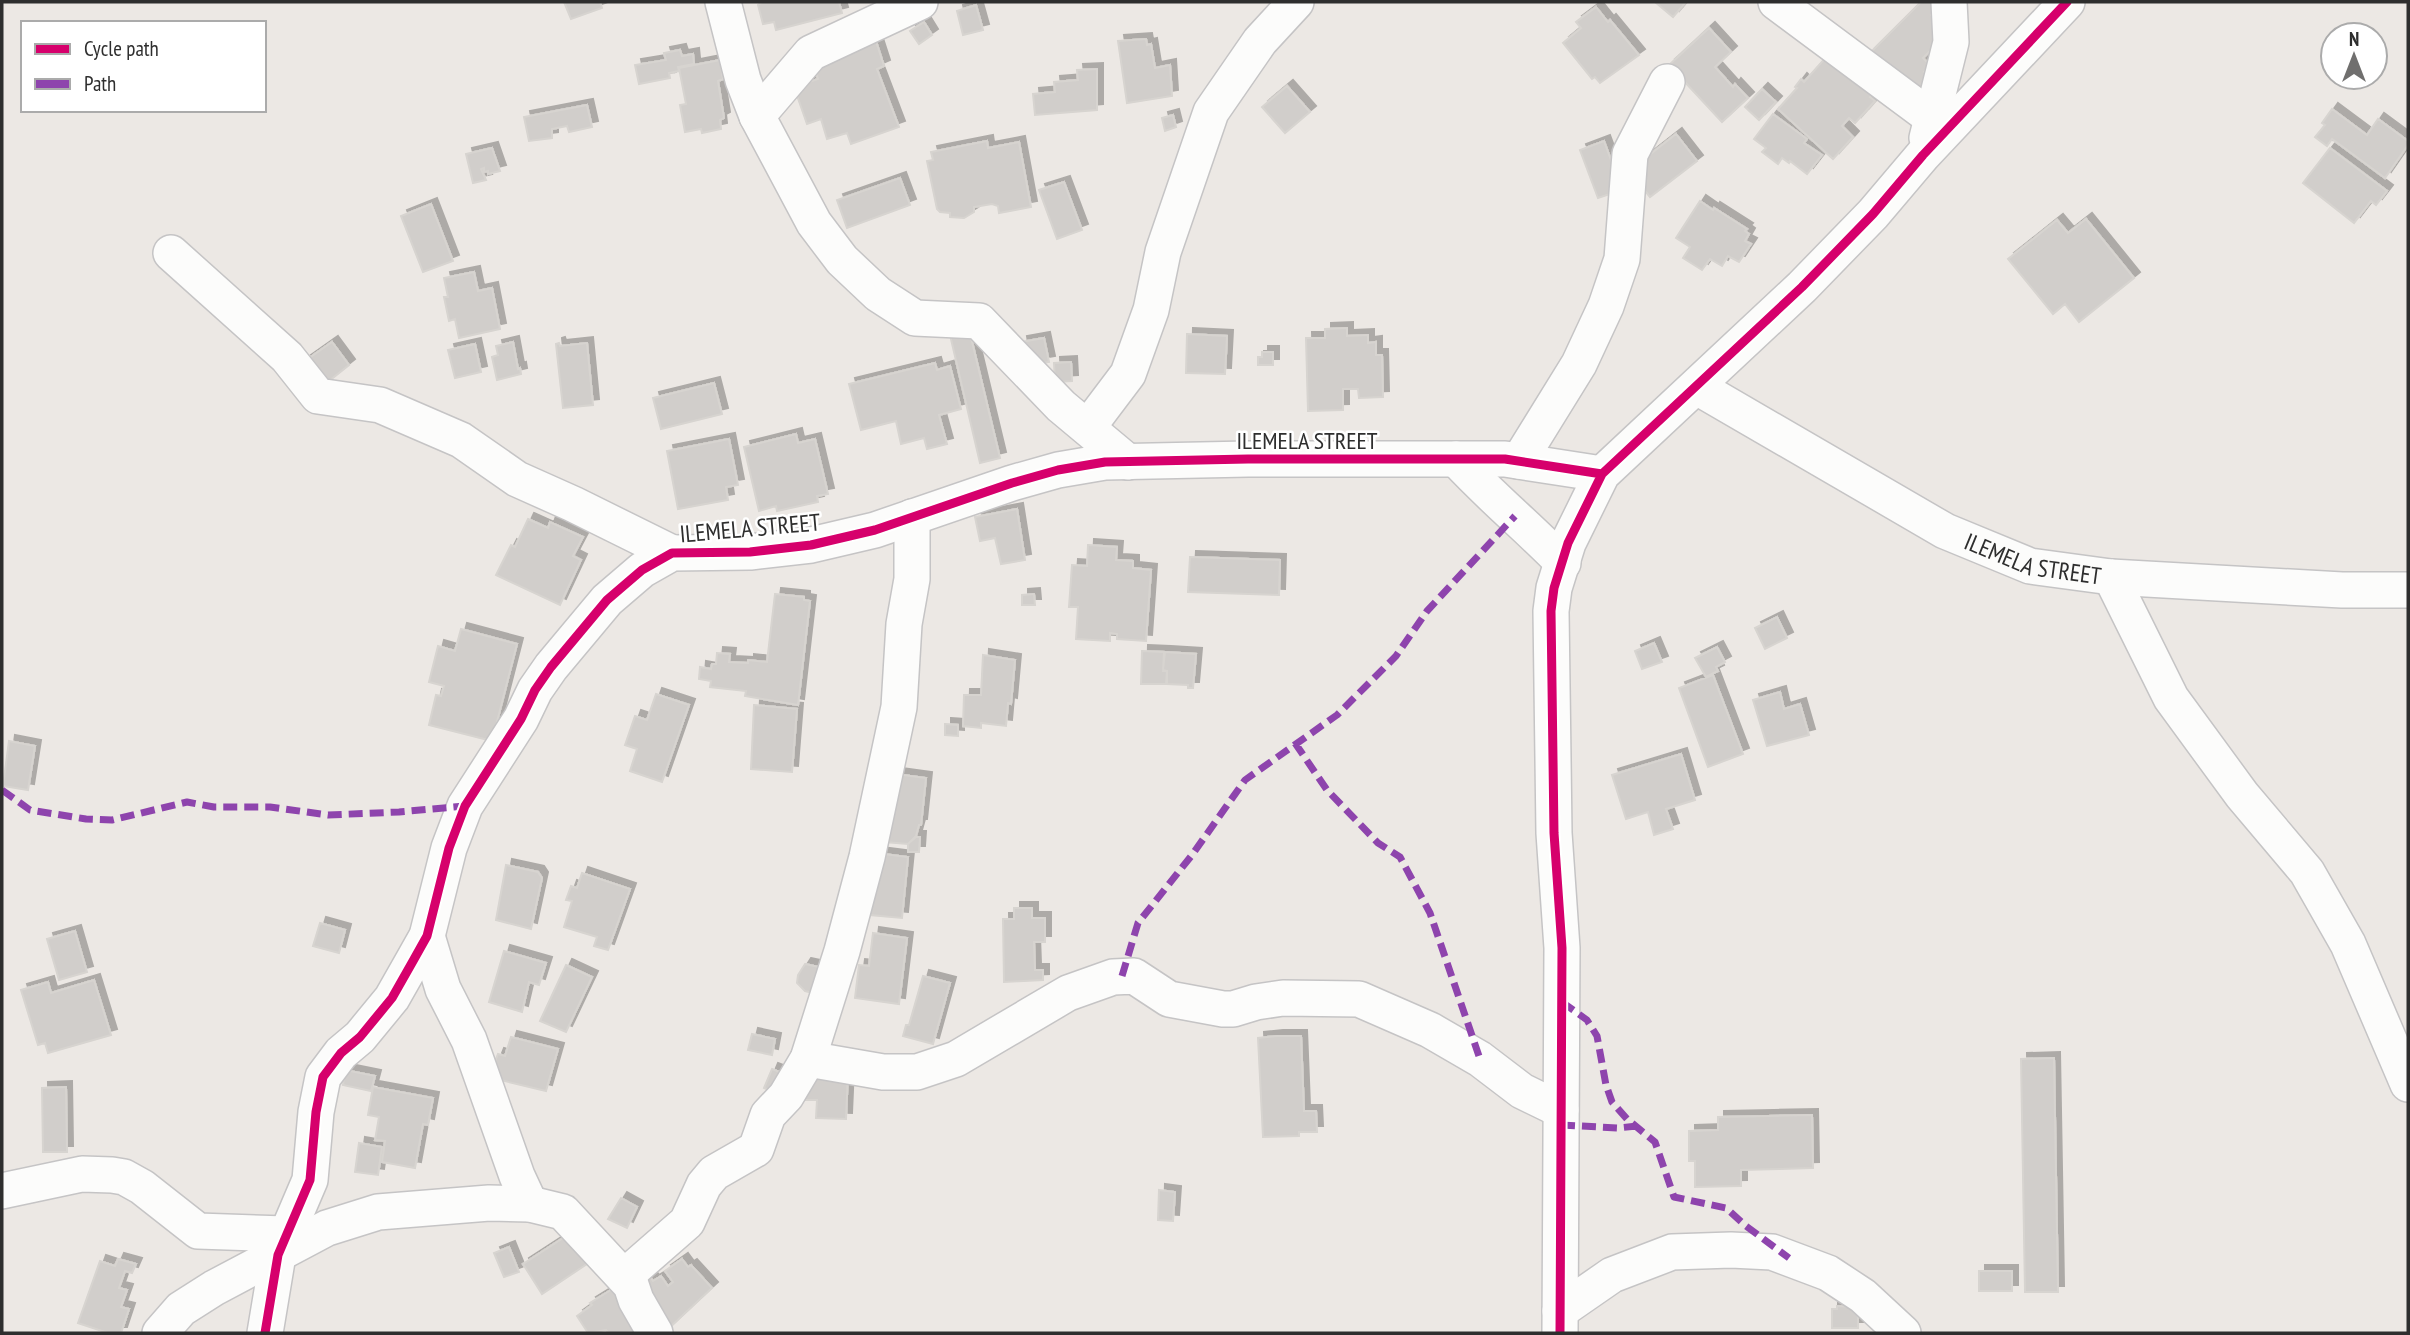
<svg xmlns="http://www.w3.org/2000/svg" width="2410" height="1335" font-family="'PT Sans Narrow',sans-serif">
	<style>
		.building { fill: #d1cecb; stroke: #d7d4d0; stroke-width: 2; filter: url(#shadow) }
		.lines { fill: none; stroke-linecap: round; stroke-linejoin: round }
		.street-casing { stroke: #c5c4c5; stroke-width: 38 }
		.street { stroke: #fcfcfb; stroke-width: 35 }
		.quiet { stroke: #8e44ad; stroke-width: 7; stroke-dasharray: 14 7; stroke-linecap: butt }
		.cycleway-casing { stroke: #fff; stroke-width: 13 }
		.cycleway { stroke: #d6006c; stroke-width: 9 }
		.labels { text-anchor: middle; dominant-baseline: central; stroke-width: 5; stroke-linejoin: round; paint-order: stroke }
		.street-label { font-size: 24px; fill: #2e2e2e; stroke: #fff }
	</style>
	<defs>
		<filter id="shadow"><feDropShadow dx="6" dy="-6" stdDeviation="0" flood-color="#0004"/></filter>
	</defs>
	<rect width="100%" height="100%" fill="#ece8e4"/>
	<path class="building" d="M564,2H600L602,8L571,19Z
		M762,2H839L842,13L776,30L774,22L763,24L758,5Z
		M1655,2H1686L1673,17Z
		M1921,2H1939L1941,4L1931,15L1949,32L1923,58L1930,65L1924,72L1931,79L1917,90L1869,54Z
		M976,5L983,30L963,35L957,11Z
		M1596,7L1608,22L1610,20L1639,55L1600,83L1595,77L1592,79L1563,43L1581,28L1576,22Z
		M924,22L932,35L919,44L910,31Z
		M1709,28L1731,52L1715,67L1733,87L1735,84L1748,98L1722,122L1669,65Z
		M875,38L884,66L877,69L899,127L851,144L847,133L827,139L821,119L807,124L794,87L818,79L811,60Z
		M1146,39L1147,45L1151,44L1155,68L1170,65L1172,96L1127,103L1118,41Z
		M680,50L682,56L693,54L694,64L678,67L679,71L669,73L670,78L639,84L635,65L666,60L664,53Z
		M1827,56L1873,92L1870,97L1875,101L1855,123L1849,118L1842,126L1853,137L1833,159L1778,109L1797,88L1795,87L1801,79L1804,82Z
		M720,60L723,79L718,81L724,118L720,120L721,129L702,133L701,129L685,132L680,105L686,104L679,68Z
		M1097,69V110L1035,115L1033,94L1055,92L1054,82L1078,80L1077,70Z
		M1287,86L1310,112L1285,133L1262,107Z
		M1762,89L1776,102L1759,120L1745,107Z
		M587,105L592,127L569,132L567,126L552,129V138L529,141L524,117Z
		M2332,109L2367,135L2378,119L2408,141V145L2385,178L2332,139L2327,146L2315,137L2325,125L2322,123Z
		M1773,114L1807,139L1804,143L1822,155L1807,174L1790,161L1789,163L1782,158L1778,164L1762,152L1766,148L1754,139Z
		M1173,115L1176,127L1165,131L1162,118Z
		M1676,134L1697,161L1650,197L1629,171Z
		M987,141L988,148L1019,142L1031,207L999,213L998,206L992,204L974,207V212L964,218L950,217V213L940,212L937,209L927,161L933,160L931,152Z
		M1604,141L1622,190L1598,198L1580,150Z
		M492,148L500,171L488,174V171L484,172V168L481,169L486,180L473,183L466,154Z
		M2330,148L2387,191L2376,205L2371,201L2354,223L2303,183Z
		M900,178L910,205L847,228L837,200Z
		M1064,182L1082,230L1057,239L1039,190Z
		M1700,201L1713,210L1714,208L1747,229L1745,231L1749,234L1745,241L1751,244L1739,262L1728,256L1722,266L1710,259L1702,270L1683,258L1690,247L1676,238Z
		M431,204L453,261L423,272L401,216Z
		M2086,219L2134,278L2079,322L2065,304L2053,314L2008,259L2057,220L2068,233Z
		M474,272L478,291L492,288L500,329L459,338L455,319L449,321L444,297H448L444,278Z
		M1347,328V336L1368,335V343L1376,342V355H1382L1383,397L1359,398L1358,389H1343V410L1308,411L1306,338H1325V329Z
		M969,329L1000,458L980,463L950,335Z
		M1187,334L1227,336L1225,374L1186,373Z
		M1044,338L1049,362L1025,366L1021,342Z
		M332,342L349,365L324,385L305,361Z
		M513,342L518,369L520,368L521,374L497,380L492,357L498,355L496,346Z
		M559,343L560,346L587,343L593,405L563,408L556,344Z
		M475,344L481,372L455,378L448,350Z
		M1262,352H1273V365H1258V357H1262Z
		M1071,362L1072,381L1055,382L1054,363Z
		M935,363L937,370L950,366L961,409L939,415L947,444L927,449L924,438L901,444L896,421L861,430L849,384Z
		M714,383L722,414L661,429L653,398Z
		M796,434L798,443L815,439L828,494L817,496L818,502L777,511L776,506L759,511L744,447Z
		M729,439L738,485L726,487L728,500L678,509L667,451Z
		M1017,509L1025,560L1001,564L995,538L980,541L975,517Z
		M528,519L548,528L550,522L583,537L573,556L581,560L560,605L496,575L511,545L515,547Z
		M1088,545L1117,547L1116,560L1133,561V568L1151,570L1146,641L1117,639V634L1110,633V641L1076,639L1078,607H1069L1072,565L1087,566Z
		M1190,557L1280,560L1279,595L1188,592Z
		M775,594L804,597V600L810,601L798,705L745,696L746,691L710,687L711,681L699,679L700,667L711,669L712,664H716L717,653L730,654L729,662L748,663V660L767,662Z
		M1034,594L1035,605H1022V595Z
		M1777,617L1787,638L1765,649L1755,628Z
		M461,629L517,644L492,741L429,725L436,695L441,696L444,686L429,682L438,646L455,651Z
		M1654,643L1662,662L1642,669L1635,651Z
		M1717,647L1725,662L1716,667L1718,671L1706,677L1695,658Z
		M1142,651L1164,652L1163,671H1167L1166,684H1141Z
		M1165,652L1196,654L1193,688H1188V685L1167,684V671L1163,670Z
		M983,655L1015,660L1011,704L1008,703L1006,726L981,723V728L963,726L964,695H981Z
		M1713,675L1743,754L1708,767L1679,688Z
		M1780,692L1784,709L1800,704L1809,735L1767,746L1753,700Z
		M656,694L689,705L662,782L630,771L637,749L625,745L635,716L647,720Z
		M754,705L797,709L792,772L751,769Z
		M945,724L958,725V736L945,735Z
		M9,741L35,746L28,790L3,786Z
		M1681,754L1695,800L1666,809L1673,829L1654,835L1648,812L1626,819L1612,775Z
		M896,774L926,778L921,825H919L916,836L908,844L885,842Z
		M916,837H920L919,852H908V844Z
		M876,853L908,857L902,918L870,915Z
		M506,865L538,872L542,878L531,929L496,920Z
		M582,873L630,889L608,950L594,946L597,937L564,927L572,901L566,900L571,886L577,888Z
		M1014,908H1032V918H1045V942H1034L1035,970H1043V980L1004,982L1003,919H1014Z
		M320,923L345,930L339,953L313,946Z
		M75,931L87,972L59,980L47,939Z
		M873,933L907,938L899,1004L855,998L859,965L869,966Z
		M504,951L546,963L539,985L529,982L522,1012L489,1002Z
		M805,964L819,967L813,993L805,991L797,983L798,975Z
		M566,965L592,977L566,1032L540,1021Z
		M923,976L950,983L933,1044L903,1036L906,1025H909Z
		M94,980L111,1035L48,1053L45,1043L38,1045L21,990L48,982L51,993Z
		M752,1034L775,1039L772,1055L748,1050Z
		M1277,1036H1301L1304,1111H1316L1317,1132H1299V1136L1263,1137L1258,1038Z
		M511,1037L558,1049L546,1091L492,1078L496,1059L498,1054L505,1056Z
		M2054,1058L2058,1292H2025L2021,1059Z
		M772,1069L785,1074L778,1094L764,1088Z
		M345,1070L375,1076L371,1091L343,1085Z
		M806,1071L848,1073L846,1119L816,1118L817,1100H805Z
		M66,1087L67,1152H43L42,1088Z
		M373,1087L433,1098L428,1125L423,1124L415,1168L382,1162L385,1141L375,1140L379,1117L368,1115Z
		M1812,1115L1813,1168L1741,1170V1186L1695,1187V1161H1689V1131L1718,1130V1117Z
		M359,1143L382,1147L378,1175L355,1172Z
		M1159,1190L1175,1192L1173,1221L1158,1220Z
		M621,1198L637,1207L627,1228L608,1219Z
		M574,1231L593,1260L542,1294L523,1264Z
		M509,1247L519,1272L504,1277L494,1253Z
		M118,1259L136,1264L132,1273L125,1271L119,1288L127,1290L121,1307L129,1309L121,1333H108L78,1323L100,1261L115,1266Z
		M682,1259L688,1267L691,1265L712,1288L667,1330L634,1291L649,1275L653,1281L661,1276L668,1286L673,1282L665,1271Z
		M1979,1271H2012V1291H1979Z
		M614,1288L646,1333H609L606,1330L588,1333L577,1316L592,1305L590,1303Z
		M1837,1306L1858,1307V1328H1832V1309H1837Z"/>
	<g class="lines">
		<g class="street-casing">
			<g id="street">
				<path d="M723,2L743,80L757,116L814,223L842,260L878,294L915,318L979,321L1061,406L1128,462"/>
				<path d="M1776,2L1932,118"/>
				<path d="M757,116L811,53L920,2"/>
				<path d="M1927,138L1951,42L1949,2"/>
				<path d="M171,253L287,357L318,396L380,405L461,440L517,479L573,504L672,553"/>
				<path id="s1" d="M1697,387L1945,531L2030,566L2111,577L2342,590H2408"/>
				<path d="M1088,427L1128,374L1151,310L1163,252L1211,112L1260,41L1296,2"/>
				<path d="M1456,459C1490,496 1528,527 1563,563"/>
				<path d="M1519,461L1579,364L1606,306L1622,259L1630,154L1667,82"/>
				<path d="M2111,577L2171,698L2242,795L2307,872L2348,944L2408,1084"/>
				<path d="M427,936L443,989L469,1040L517,1176L530,1204"/>
				<path d="M808,1059L883,1072H917L956,1059L1068,993L1113,977L1134,976L1169,999L1223,1009H1233L1256,1002L1283,998L1359,999L1430,1030L1480,1059L1522,1091L1561,1110"/>
				<path d="M2,1191L82,1174L112,1175L124,1177L142,1187L198,1231L285,1234"/>
				<path d="M624,1277L687,1222L704,1185L714,1173L756,1149L768,1115L786,1096L808,1059L842,951L867,857L899,707L904,624L912,579V517"/>
				<path d="M1560,1311L1612,1275L1672,1252L1731,1250L1772,1252L1828,1273L1863,1296L1903,1333"/>
				<path d="M160,1333L181,1309L214,1288L327,1228L378,1212L489,1203L530,1204L563,1212L631,1285L636,1300L655,1333"/>
				<path d="M265,1333L278,1255L310,1180L316,1112L323,1077L341,1053L360,1037L392,998L413,961L427,936L449,848L465,806L521,719L535,690L551,667L607,600L642,570L672,553L750,552L811,545L875,530L1012,483L1058,470L1105,462L1248,459H1505L1602,474"/>
				<path d="M1560,1333L1562,948L1554,833L1551,611L1554,588L1568,543L1602,474L1802,287L1873,214L1923,155L2067,2"/>
			</g>
		</g>
		<use href="#street" class="street"/>
		<path class="quiet" d="M1295,743L1327,790L1378,843L1400,857L1430,913L1480,1059
			M2,790L30,810L86,819L112,820L187,802L214,807H270L328,815L399,812L465,806
			M1122,976L1138,923L1192,855L1245,780L1337,715L1396,656L1427,611L1515,516
			M1562,1002L1587,1020L1597,1036L1606,1085L1612,1102L1627,1119L1655,1142L1674,1197L1726,1208L1746,1226L1789,1258
			M1561,1125L1618,1128L1637,1126"/>
		<g class="cycleway-casing">
			<path id="cycleway" d="M265,1333L278,1255L310,1180L316,1112L323,1077L341,1053L360,1037L392,998L413,961L427,936L449,848L465,806L521,719L535,690L551,667L607,600L642,570L672,553L750,552L811,545L875,530L1012,483L1058,470L1105,462L1248,459H1505L1602,474
				M1560,1333L1562,948L1554,833L1551,611L1554,588L1568,543L1602,474L1802,287L1873,214L1923,155L2067,2"/>
		</g>
		<use href="#cycleway" class="cycleway"/>
	</g>
	<g class="labels">
		<g class="street-label">
			<text x="1307" y="440">ILEMELA STREET</text>
			<text transform="translate(750 528) rotate(-5)">ILEMELA STREET</text>
			<text stroke="none"><textPath href="#s1" startOffset="380">ILEMELA STREET</textPath></text>
		</g>
	</g>
	<rect width="2410" height="1335" fill="none" stroke="#2e2e2e" stroke-width="7"/>
	<rect x="21" y="21" width="245" height="91" fill="#ffffff" stroke="#ababab" stroke-width="2"/>
	<rect x="35" y="44" width="35" height="10" fill="#d6006c" stroke="#ababab" stroke-width="2"/>
	<text x="84" y="56" font-size="21" fill="#2e2e2e">Cycle path</text>
	<rect x="35" y="79" width="35" height="10" fill="#8e44ad" stroke="#ababab" stroke-width="2"/>
	<text x="84" y="91" font-size="21" fill="#2e2e2e">Path</text>
	<g transform="translate(2354 56)"><circle r="33" fill="#ffffff" stroke="#ababab" stroke-width="2"/>
	<path d="M0-5L12 26L0 18L-12 26Z" fill="#706f6e"/>
	<text y="-10" font-size="19" font-weight="bold" text-anchor="middle" fill="#2e2e2e">N</text>
	</g>
</svg>
